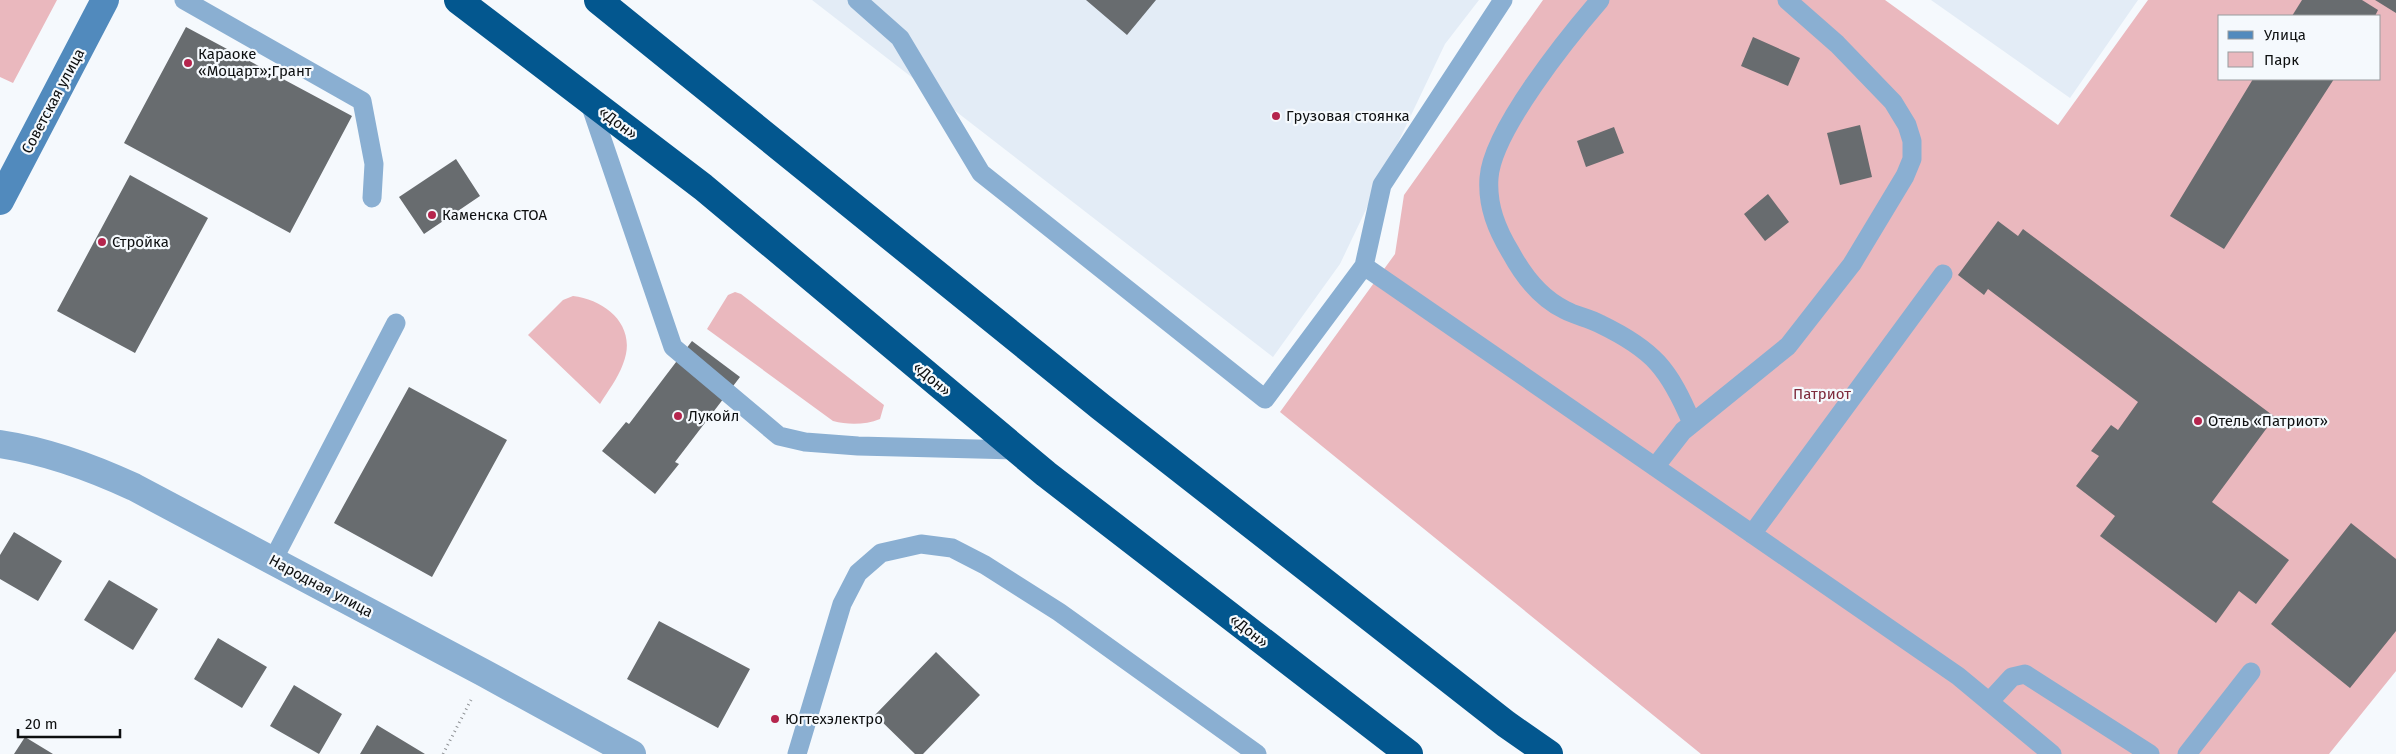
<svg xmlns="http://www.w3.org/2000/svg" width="2396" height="754" font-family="'Fira Sans',sans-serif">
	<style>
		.built { fill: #e3ecf6 }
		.green { fill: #eab8be; fill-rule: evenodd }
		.building { fill: #686c6f }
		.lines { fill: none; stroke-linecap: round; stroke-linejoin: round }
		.path { stroke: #8b8e91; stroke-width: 3; stroke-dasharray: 1 4; stroke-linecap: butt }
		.lane { stroke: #8aafd2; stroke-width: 19 }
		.street { stroke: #8aafd2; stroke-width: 28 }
		.secondary { stroke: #518abd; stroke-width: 28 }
		.highway { stroke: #03578f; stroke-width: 28 }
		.poi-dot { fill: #b5254d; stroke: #f5f9fd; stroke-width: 2 }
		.labels { text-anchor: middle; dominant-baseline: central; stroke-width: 4.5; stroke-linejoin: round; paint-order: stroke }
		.poi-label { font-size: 15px; fill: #0d0f10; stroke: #f5f9fd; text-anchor: start }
		.street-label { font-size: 15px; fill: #0d0f10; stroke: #f5f9fd }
		.park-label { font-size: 15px; fill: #7d2a3c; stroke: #f5f9fd }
	</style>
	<rect width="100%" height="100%" fill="#f5f9fd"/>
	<path class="built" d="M812,0H1479L1445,44L1340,264L1273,357Z
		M1931,0H2138L2070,98Z"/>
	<path class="green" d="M0,0H57L13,83L0,77Z
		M1543,0H1885L2058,125L2148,0H2396V671L2329,754H1701L1280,412L1395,254L1404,195ZM2220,16H2380V79H2220Z
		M735,292L741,294L884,405L880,419C865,425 848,425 833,421L707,329L728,295Z
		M573,296C607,300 638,327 623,364C618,378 608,391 600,404L528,335L563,300Z"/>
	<path class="building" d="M1086,0H1156L1127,35Z
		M2302,0H2362L2378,10L2375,16H2292Z
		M2375,0H2396V13Z
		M186,27L352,116L290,233L124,143Z
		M1753,37L1800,58L1788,86L1741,66Z
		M2253,79H2334L2224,249L2170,216Z
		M1860,125L1872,177L1840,185L1827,133Z
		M1614,127L1624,153L1586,167L1577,141Z
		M456,159L480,196L424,234L399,197Z
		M130,175L208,218L135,353L57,311Z
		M1768,194L1789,222L1765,241L1744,214Z
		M1998,221L2018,236L2023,229L2275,417L2212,502L2289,560L2256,604L2239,591L2216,623L2100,536L2115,516L2076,486L2099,456L2091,451L2111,425L2118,430L2138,402L1988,289L1984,295L1958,275Z
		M692,341L740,377L675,462L679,464L655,494L602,451L626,422L629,424Z
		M409,387L507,440L432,577L334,523Z
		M2351,523L2396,559V631L2350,688L2271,624Z
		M14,532L62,561L38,601L0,579V555Z
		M109,580L158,609L133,650L84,620Z
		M659,621L750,669L718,728L627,679Z
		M218,638L267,667L242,708L194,679Z
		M936,652L980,695L923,754H915L875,715Z
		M294,685L342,714L319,754L270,726Z
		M377,725L425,754H360Z
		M25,737L53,754H14Z"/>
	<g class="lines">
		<path class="path" d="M443,754L471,700"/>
		<path class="lane" d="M184,0L362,101L374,164L372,198
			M857,0L900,38L981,173L1265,399L1364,266L1382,185L1503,0
			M1600,0C1568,37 1492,131 1489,178C1487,206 1497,230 1511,253C1524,277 1540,298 1565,310C1576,316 1589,318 1600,324C1654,350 1669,369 1692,423
			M589,101L673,347L779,436L805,442L858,446L1016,450
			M1364,266L1958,676L2052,754
			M1655,467L1683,431L1788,346L1852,264L1905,176L1912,159V141L1907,125L1893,102L1837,44L1787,0
			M1752,534L1943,274
			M273,560L396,323
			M1989,702L2012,677L2025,674L2150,754
			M797,754L842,604L858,573L881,553L921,544L952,548L985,565L1059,612L1257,754
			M2187,754L2251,672"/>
		<path class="street" d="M0,444C47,451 91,467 134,487L484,673L632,754"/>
		<path class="secondary" d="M0,201L105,0"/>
		<path class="highway" d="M458,0L703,187L1046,474L1409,754
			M598,0L1101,407L1506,724L1549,754"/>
	</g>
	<g class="poi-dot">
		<circle cx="188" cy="63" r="5"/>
		<circle cx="1276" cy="116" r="5"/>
		<circle cx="432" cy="215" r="5"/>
		<circle cx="102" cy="242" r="5"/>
		<circle cx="678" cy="416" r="5"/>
		<circle cx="2198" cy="421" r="5"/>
		<circle cx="775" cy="719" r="5"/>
	</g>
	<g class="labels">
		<g class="poi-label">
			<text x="198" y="54">Караоке<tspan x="198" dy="17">«Моцарт»;Грант</tspan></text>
			<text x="1286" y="116">Грузовая стоянка</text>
			<text x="442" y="215">Каменска СТОА</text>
			<text x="112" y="242">Стройка</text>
			<text x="688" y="416">Лукойл</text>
			<text x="2208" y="421">Отель «Патриот»</text>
			<text x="785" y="719">Югтехэлектро</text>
		</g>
		<g class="street-label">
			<text transform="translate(53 101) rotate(-62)">Советская улица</text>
			<text transform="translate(618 123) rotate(37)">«Дон»</text>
			<text transform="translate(932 379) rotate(40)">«Дон»</text>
			<text transform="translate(321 586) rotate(28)">Народная улица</text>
			<text transform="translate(1249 631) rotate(38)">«Дон»</text>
		</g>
		<g class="park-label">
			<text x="1822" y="394">Патриот</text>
		</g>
	</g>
	<rect x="2218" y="15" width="162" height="65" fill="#f5f9fd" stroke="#989b9e"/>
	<rect x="2228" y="31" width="25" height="8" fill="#518abd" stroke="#989b9e"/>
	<text x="2264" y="40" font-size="15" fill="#0d0f10">Улица</text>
	<rect x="2228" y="52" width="25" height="15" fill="#eab8be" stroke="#989b9e"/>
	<text x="2264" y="65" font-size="15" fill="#0d0f10">Парк</text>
	<path d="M18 729v8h102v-8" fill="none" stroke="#0d0f10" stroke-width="2.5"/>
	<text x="25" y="729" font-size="15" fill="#0d0f10" stroke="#f5f9fd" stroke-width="4" paint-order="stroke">20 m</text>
</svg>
